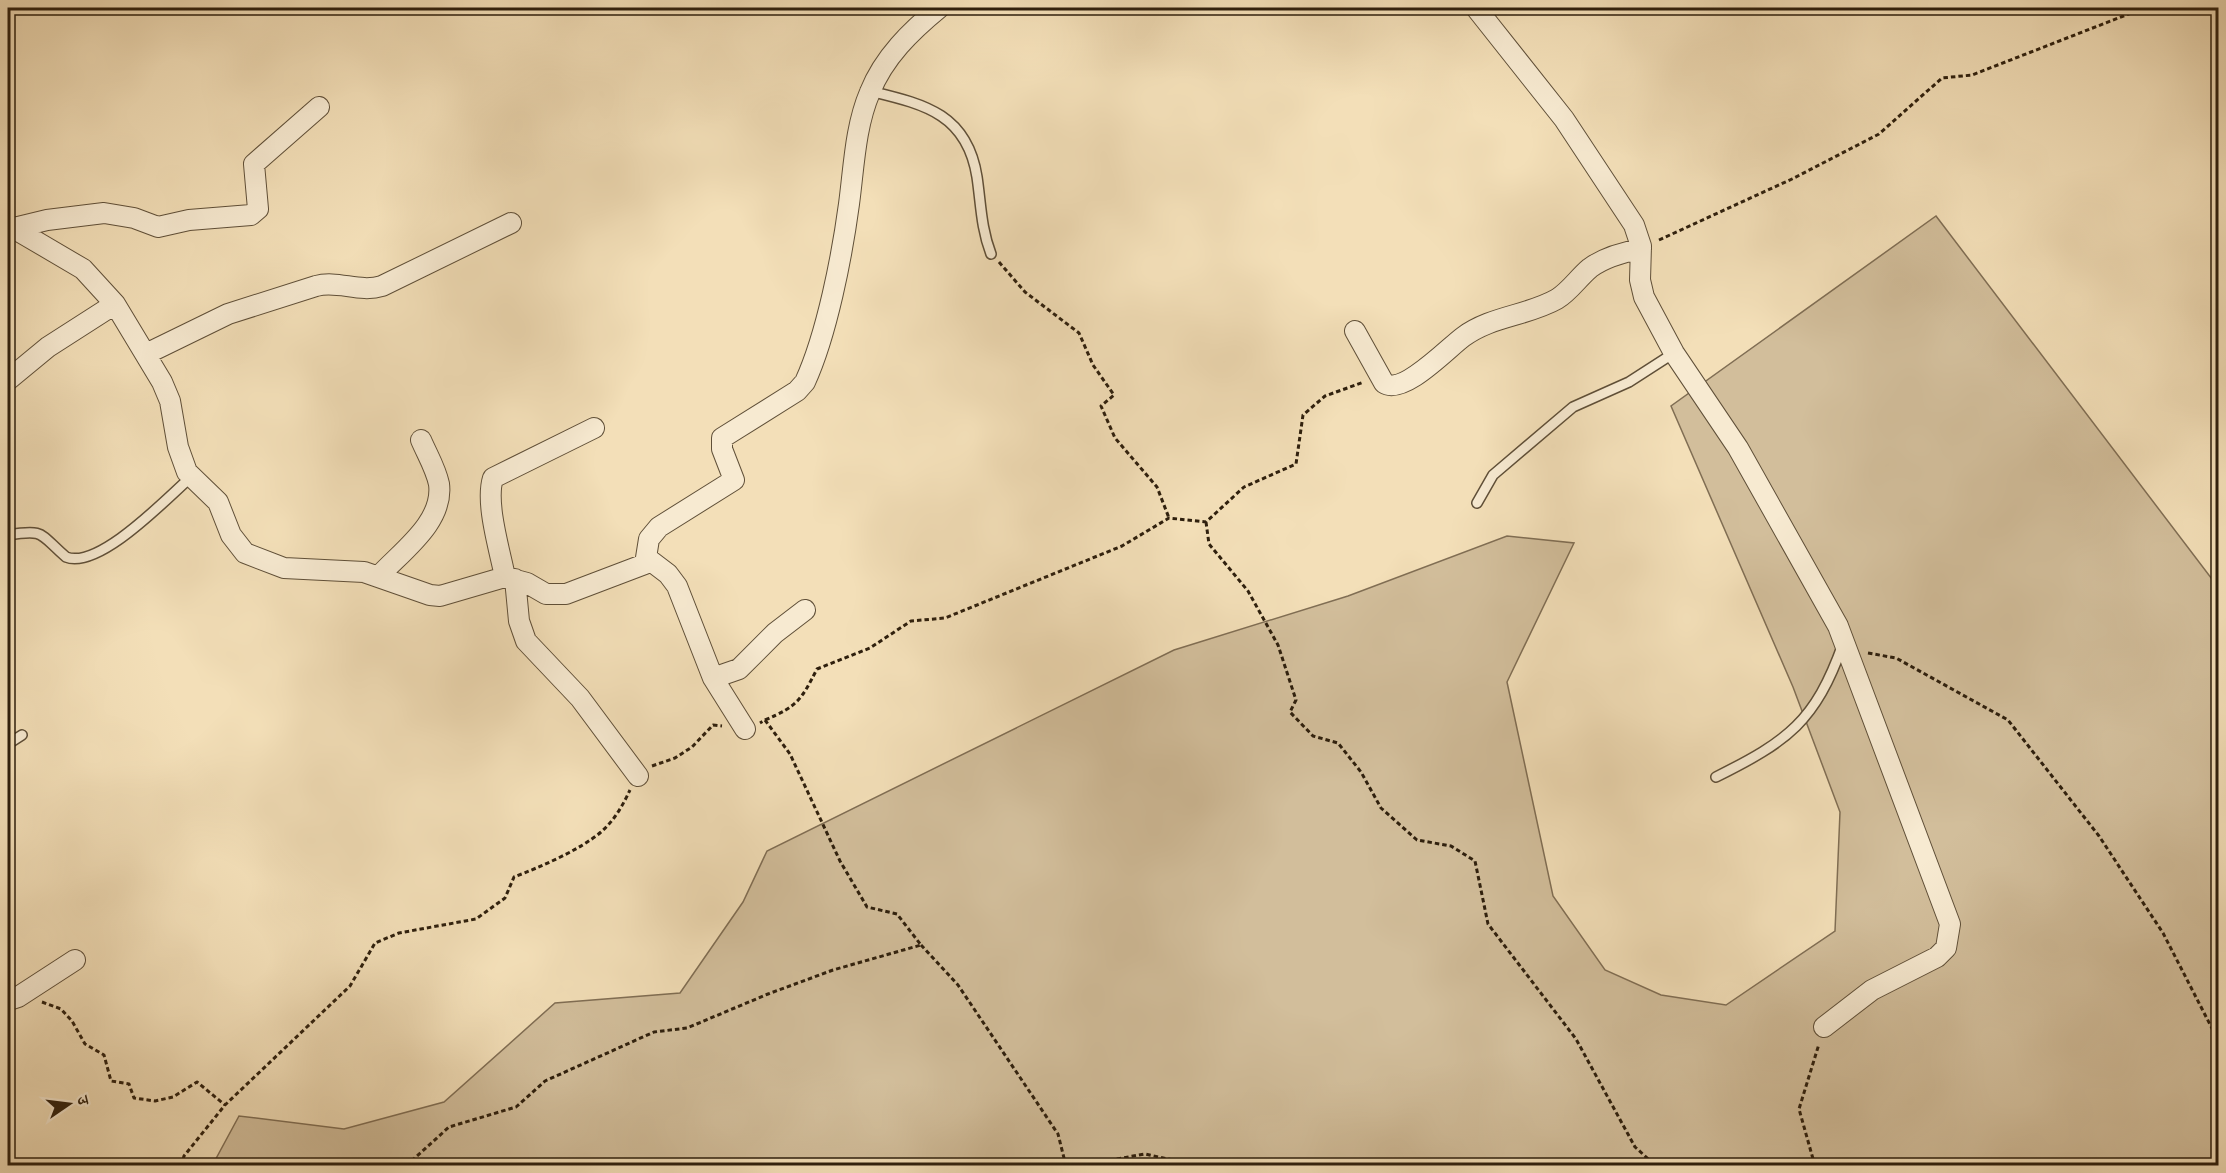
<svg xmlns="http://www.w3.org/2000/svg" width="2226" height="1173" font-family="'Old Standard TT','Noto Serif Devanagari',serif">
	<style>
		.green { fill: #d2be9b; stroke: #806e54; stroke-width: 1.5 }
		.lines { fill: none; stroke-linecap: round; stroke-linejoin: round }
		.service-casing { stroke: #5f4f38; stroke-width: 12 }
		.minor-casing { stroke: #5f4f38; stroke-width: 22 }
		.path { stroke: #2e1f0d; stroke-width: 3; stroke-dasharray: 4.5 3; stroke-linecap: butt }
		.service { stroke: #f7ead1; stroke-width: 9 }
		.minor { stroke: #f7ead1; stroke-width: 20 }
	</style>
	<rect width="100%" height="100%" fill="#f3dfb8"/>
	<filter id="stains"><feTurbulence type="fractalNoise" baseFrequency=".00333" numOctaves="4"/><feColorMatrix values="0 0 0 0 .2 0 0 0 0 .09 0 0 0 0 .02 0 0 0 .5 -.17"/></filter>
	<radialGradient id="worn" r=".72"><stop offset=".6" stop-color="#630" stop-opacity="0"/><stop offset="1" stop-color="#630" stop-opacity=".3"/></radialGradient>
	<path class="green" d="M1936,216L2218,587V1165L212,1166L239,1116L344,1129L444,1102L555,1003L680,993L743,902L767,851L1174,650L1348,596L1507,536L1574,543L1507,682L1553,896L1605,970L1661,995L1726,1005L1835,931L1840,812L1793,687L1671,406Z"/>
	<g class="lines">
		<g class="service-casing">
			<path id="service" d="M870,91C923,104 967,113 977,177C981,204 981,228 991,254
				M1477,503L1493,475L1573,407L1629,382L1674,353
				M8,535C46,529 39,534 66,557C99,570 167,498 191,477
				M8,744L22,735
				M1716,777C1788,741 1815,722 1843,644"/>
		</g>
		<g class="minor-casing">
			<path id="minor" d="M1476,8L1564,119L1634,225L1641,246L1640,280L1644,297L1674,353L1738,448L1838,626L1950,924L1946,948L1937,957L1872,990L1824,1027
				M8,225L83,269L115,304L162,382L170,401L178,447L187,472L218,502L231,535L245,553L284,568L364,572L430,595L440,596L505,577L527,583L546,594H566L645,564L649,539L659,527L734,480L722,449V438L797,391L805,382C827,334 842,256 849,204C854,167 855,127 870,92C884,57 911,31 939,8
				M14,228L47,220L104,213L134,218L158,227L189,220L251,215L258,209L254,164L319,107
				M1355,331L1384,383C1403,396 1448,348 1463,337C1491,316 1527,316 1557,299C1570,291 1578,278 1590,268C1605,257 1624,252 1641,249
				M146,354L228,314L316,286C338,280 359,293 382,286L511,223
				M8,380L48,347L115,304
				M647,558L668,574L677,586L713,678L745,729
				M379,576C402,551 444,522 439,484C436,469 427,454 421,440
				M505,577C500,551 485,503 493,478L594,428
				M515,579L519,621L526,641L580,698L638,776
				M713,678L739,669L775,633L805,610
				M8,996L12,999L18,997L75,960"/>
		</g>
		<path class="path" d="M1659,240L1792,179L1879,134L1942,78L1972,75L2144,8
			M999,262L1025,292L1079,333L1093,365L1114,395L1101,406L1115,438L1157,487L1169,518
			M1206,522L1209,544L1248,591L1278,645L1296,700L1290,712L1313,736L1338,743L1361,772L1381,808L1417,840L1451,846L1475,861L1488,924L1576,1039L1635,1147L1656,1166
			M1868,653L1896,658L2008,720L2099,836L2163,933L2218,1040
			M765,720C798,706 801,700 817,669L870,648L911,621L945,618L1122,546L1169,518L1206,522L1244,487L1296,464L1303,415L1325,396L1364,382
			M652,766L675,758L692,747L713,725L722,726
			M921,945L958,985L1058,1134L1066,1166
			M42,1002L61,1009L72,1021L85,1044L104,1055L111,1081L129,1084L134,1098L155,1101L173,1097L197,1082L225,1105
			M181,1166L184,1156L225,1105L350,986L375,943L399,933L476,919L505,898L514,877C540,867 580,850 601,832C614,821 623,805 630,790
			M406,1166L449,1127L516,1107L545,1081L654,1032L687,1028L768,994L833,970L921,945L897,914L867,907L840,861L790,754L765,720L760,723
			M1097,1166L1099,1162L1145,1154L1200,1166
			M1802,1166L1813,1160
			M1815,1166L1799,1109L1819,1044"/>
		<use href="#service" class="service"/>
		<use href="#minor" class="minor"/>
	</g>
	<rect width="2226" height="1173" fill="none" stroke="#f3dfb8" stroke-width="30"/>
	<rect x="9" y="9" width="2208" height="1155" fill="none" stroke="#2e1f0d" stroke-width="3"/>
	<rect x="15" y="15" width="2196" height="1143" fill="none" stroke="#2e1f0d" stroke-width="1.5"/>
	<g transform="translate(69 1104) rotate(76)" stroke="#f7ead1" stroke-width="4.5" paint-order="stroke">
	<path d="M0-4.5L10 22L0 15L-10 22Z" fill="#2e1f0d"/>
	<text y="-9" font-size="16" font-weight="bold" text-anchor="middle" fill="#2e1f0d">उ</text>
	</g>
	<rect width="100%" height="100%" filter="url(#stains)"/>
	<rect width="100%" height="100%" fill="url(#worn)"/>
</svg>
